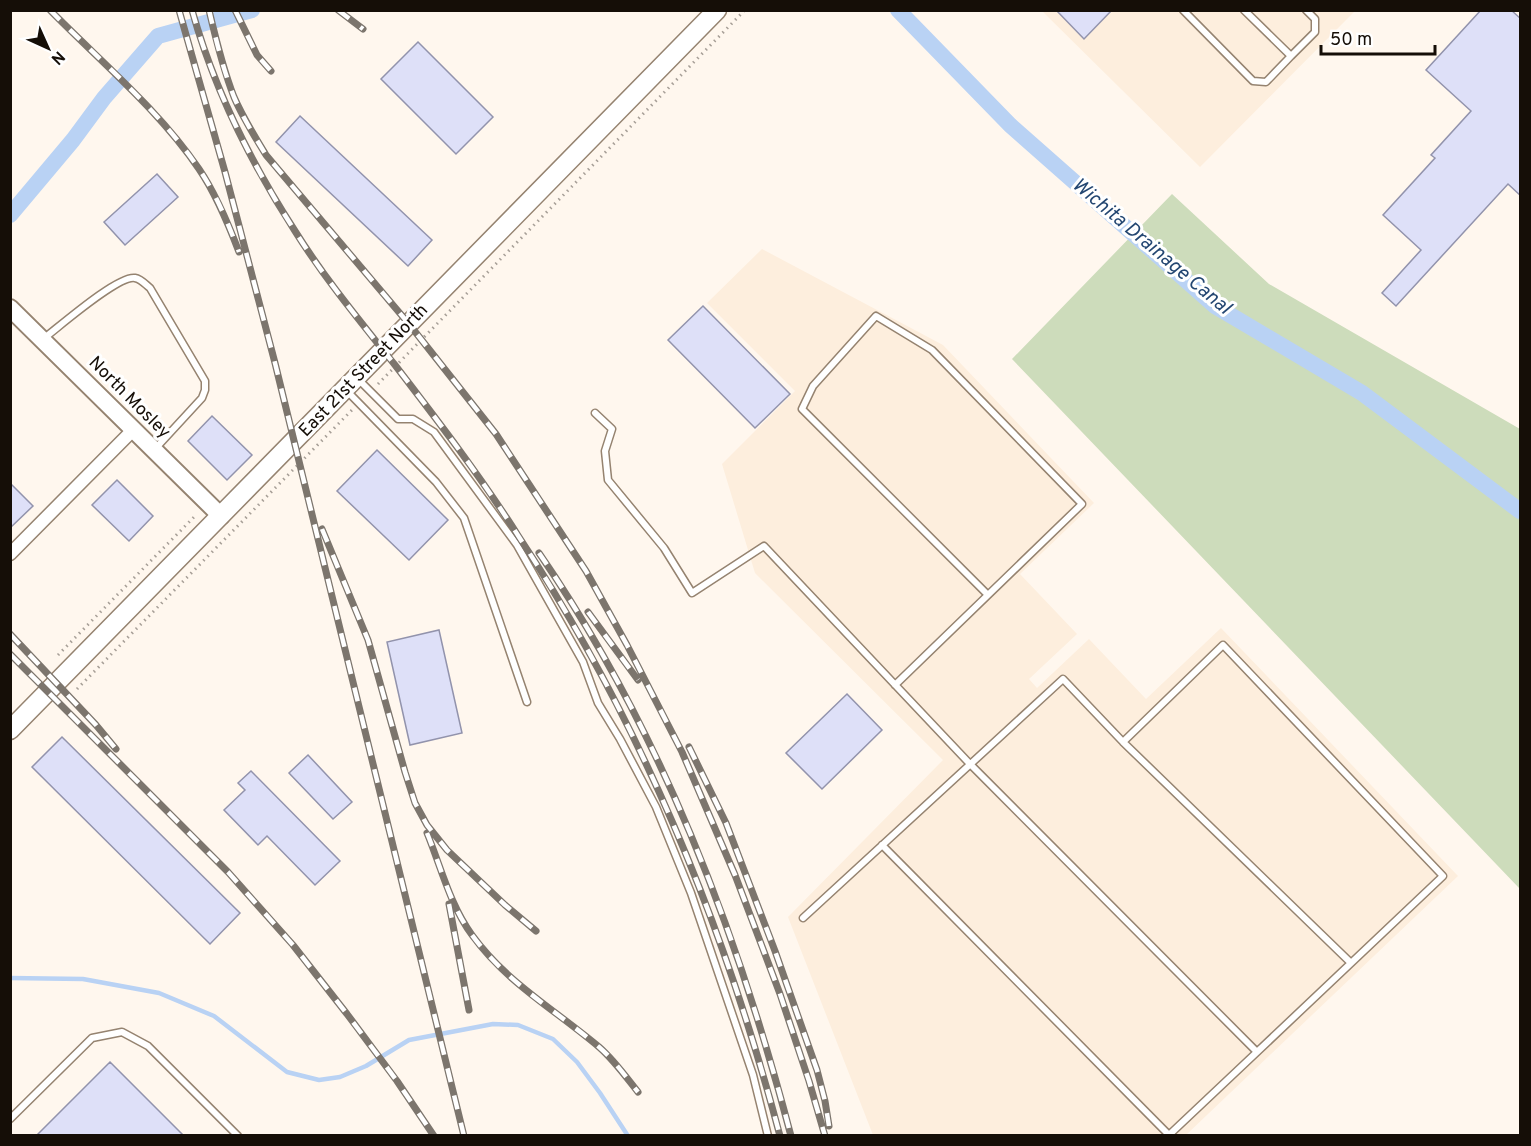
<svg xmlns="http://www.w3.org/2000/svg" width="1531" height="1146" font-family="Overpass,sans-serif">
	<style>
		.built { fill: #fdeedd }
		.green { fill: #cddcbb }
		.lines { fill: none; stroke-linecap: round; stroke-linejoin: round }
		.stream { stroke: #b9d2f4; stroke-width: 4.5 }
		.canal { stroke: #b9d2f4; stroke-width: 16 }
		.building { fill: #dee0f8; stroke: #9293ac; stroke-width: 1.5 }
		.service-casing { stroke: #958370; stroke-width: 9 }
		.minor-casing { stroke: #958370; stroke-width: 15 }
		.tertiary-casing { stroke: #958370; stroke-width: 20 }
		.secondary-casing { stroke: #958370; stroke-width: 21 }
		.path { stroke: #a79f97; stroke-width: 3; stroke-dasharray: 1.5 4.5; stroke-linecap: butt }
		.service { stroke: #fff; stroke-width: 6 }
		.minor { stroke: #fff; stroke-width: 12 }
		.tertiary { stroke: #fff; stroke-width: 16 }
		.secondary { stroke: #fff; stroke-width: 18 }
		.rail-casing { stroke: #7c756d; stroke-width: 7 }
		.rail { stroke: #fff; stroke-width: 4.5; stroke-dasharray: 14; stroke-linecap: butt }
		.labels { text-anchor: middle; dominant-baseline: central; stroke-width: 6; stroke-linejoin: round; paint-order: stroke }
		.street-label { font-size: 18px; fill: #150e07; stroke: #fff }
		.water-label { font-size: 20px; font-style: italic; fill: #244772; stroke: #fff }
	</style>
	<rect width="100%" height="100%" fill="#fff7ee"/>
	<path class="built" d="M1042,11H1355L1200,167Z
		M762,249L943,345L1094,503L1020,574L1077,634L1029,679L1037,688L1089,639L1146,699L1221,628L1458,876L1186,1135H873L788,917L943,760L755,573L722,464L795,391L707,303Z"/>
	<path class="green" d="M1172,194L1269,284L1520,429V889L1012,359Z"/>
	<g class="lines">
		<path class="stream" d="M10,978L83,979L159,993L214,1016L287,1072L319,1080L340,1077L366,1066L409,1040L493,1024L518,1025L553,1039L577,1062L600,1093L628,1136"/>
		<path class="canal" d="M898,10L1010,125L1215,306L1362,393L1520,511
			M10,215L73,140L104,98L158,36L252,10"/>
	</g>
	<path class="building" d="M1056,10H1112L1084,39Z
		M1481,10H1511L1521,19V196L1508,184L1396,306L1382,293L1421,250L1383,215L1435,158L1431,155L1471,111L1426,70Z
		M418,42L493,117L456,154L381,79Z
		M300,116L432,240L408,266L276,142Z
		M157,174L178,197L125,245L104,222Z
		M703,306L790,394L755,428L668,340Z
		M212,416L252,455L227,480L188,441Z
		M377,450L448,520L409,560L337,491Z
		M117,480L153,516L129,541L92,505Z
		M10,483L33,506L10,528Z
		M439,630L462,733L410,745L387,642Z
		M847,694L882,730L822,789L786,753Z
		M62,737L240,913L210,944L32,767Z
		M308,755L352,802L333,819L289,773Z
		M251,771L340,861L315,885L267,836L258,845L224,810L245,790L238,783Z
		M110,1062L184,1136H36Z"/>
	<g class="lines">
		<g class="service-casing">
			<path id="service" d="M1183,10L1253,81L1266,82L1291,56
				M1244,10L1291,56L1315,32V19L1306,10
				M43,339C59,327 118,275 135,278C141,279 145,284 150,288L205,381V390L202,398L155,449
				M357,378L398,419H413L434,432L517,545L583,662L598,703L620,739L656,807L691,893L753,1075L768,1136
				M346,390L436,482L464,518L527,702
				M595,413L612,429L605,451L608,480L664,548L692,593L764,546L970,764L979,773L1257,1052L1443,876L1223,645L1123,742L1063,679L803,918
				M895,685L1082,504L932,350L876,316L813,386L802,409L988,595
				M1123,742L1351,963
				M882,845L1169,1135L1257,1052
				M10,1119L92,1038L122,1032L148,1046L238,1136"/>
		</g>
		<g class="minor-casing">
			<path id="minor" d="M10,554L134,429"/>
		</g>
		<g class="tertiary-casing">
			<path id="tertiary" d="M10,308L221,516"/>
		</g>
		<g class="secondary-casing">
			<path id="secondary" d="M10,730L717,10"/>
		</g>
		<path class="path" d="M378,384L745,10
			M58,655L196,515
			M77,689L352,410"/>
		<use href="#service" class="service"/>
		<use href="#minor" class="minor"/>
		<use href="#tertiary" class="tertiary"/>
		<use href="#secondary" class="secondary"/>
		<g class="rail-casing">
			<path id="rail" d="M50,10C100,61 159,110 199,169C216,194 228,223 239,252
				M179,10L225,172L275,363L464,1136
				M192,10C214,89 251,163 295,231C325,279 360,321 395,365C438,421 481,477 519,537C640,720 724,924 780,1136
				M209,10C216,40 223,69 234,97C243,118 255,137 266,155L409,324L496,434L586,571L627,645L682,752L735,875L780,994L809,1081L825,1136
				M235,10L257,55L271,71
				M338,10L363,29
				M322,529L368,640L405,772L415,803L427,825L447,850L505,905L536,931
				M539,553C660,729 737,930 791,1136
				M588,612L638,680
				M10,634L96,725L116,749
				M10,654L228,872L293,945L347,1014L397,1081L434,1136
				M689,747L726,823L775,951L817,1070L825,1101L829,1126
				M427,833C441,867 450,905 472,935C507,983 554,1009 599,1047C614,1060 626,1077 638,1092
				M449,904L469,1010"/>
		</g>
		<use href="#rail" class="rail"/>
	</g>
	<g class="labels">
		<g class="street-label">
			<text transform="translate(364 371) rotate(-46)">East 21st Street North</text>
			<text transform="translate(129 398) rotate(45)">North Mosley</text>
		</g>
		<g class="water-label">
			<text transform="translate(1151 247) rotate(40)">Wichita Drainage Canal</text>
		</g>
	</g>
	<rect width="1531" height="1146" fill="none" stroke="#150e07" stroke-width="24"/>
	<g transform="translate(48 48) rotate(135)" stroke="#ffffff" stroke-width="4.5" paint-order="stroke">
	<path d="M0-4.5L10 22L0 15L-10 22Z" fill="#150e07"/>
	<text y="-9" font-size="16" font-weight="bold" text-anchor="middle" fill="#150e07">N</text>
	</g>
	<path d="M1321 45v9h114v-9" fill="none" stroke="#150e07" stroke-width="3"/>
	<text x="1330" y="45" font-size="18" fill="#150e07" stroke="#ffffff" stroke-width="4.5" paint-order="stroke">50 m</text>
</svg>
